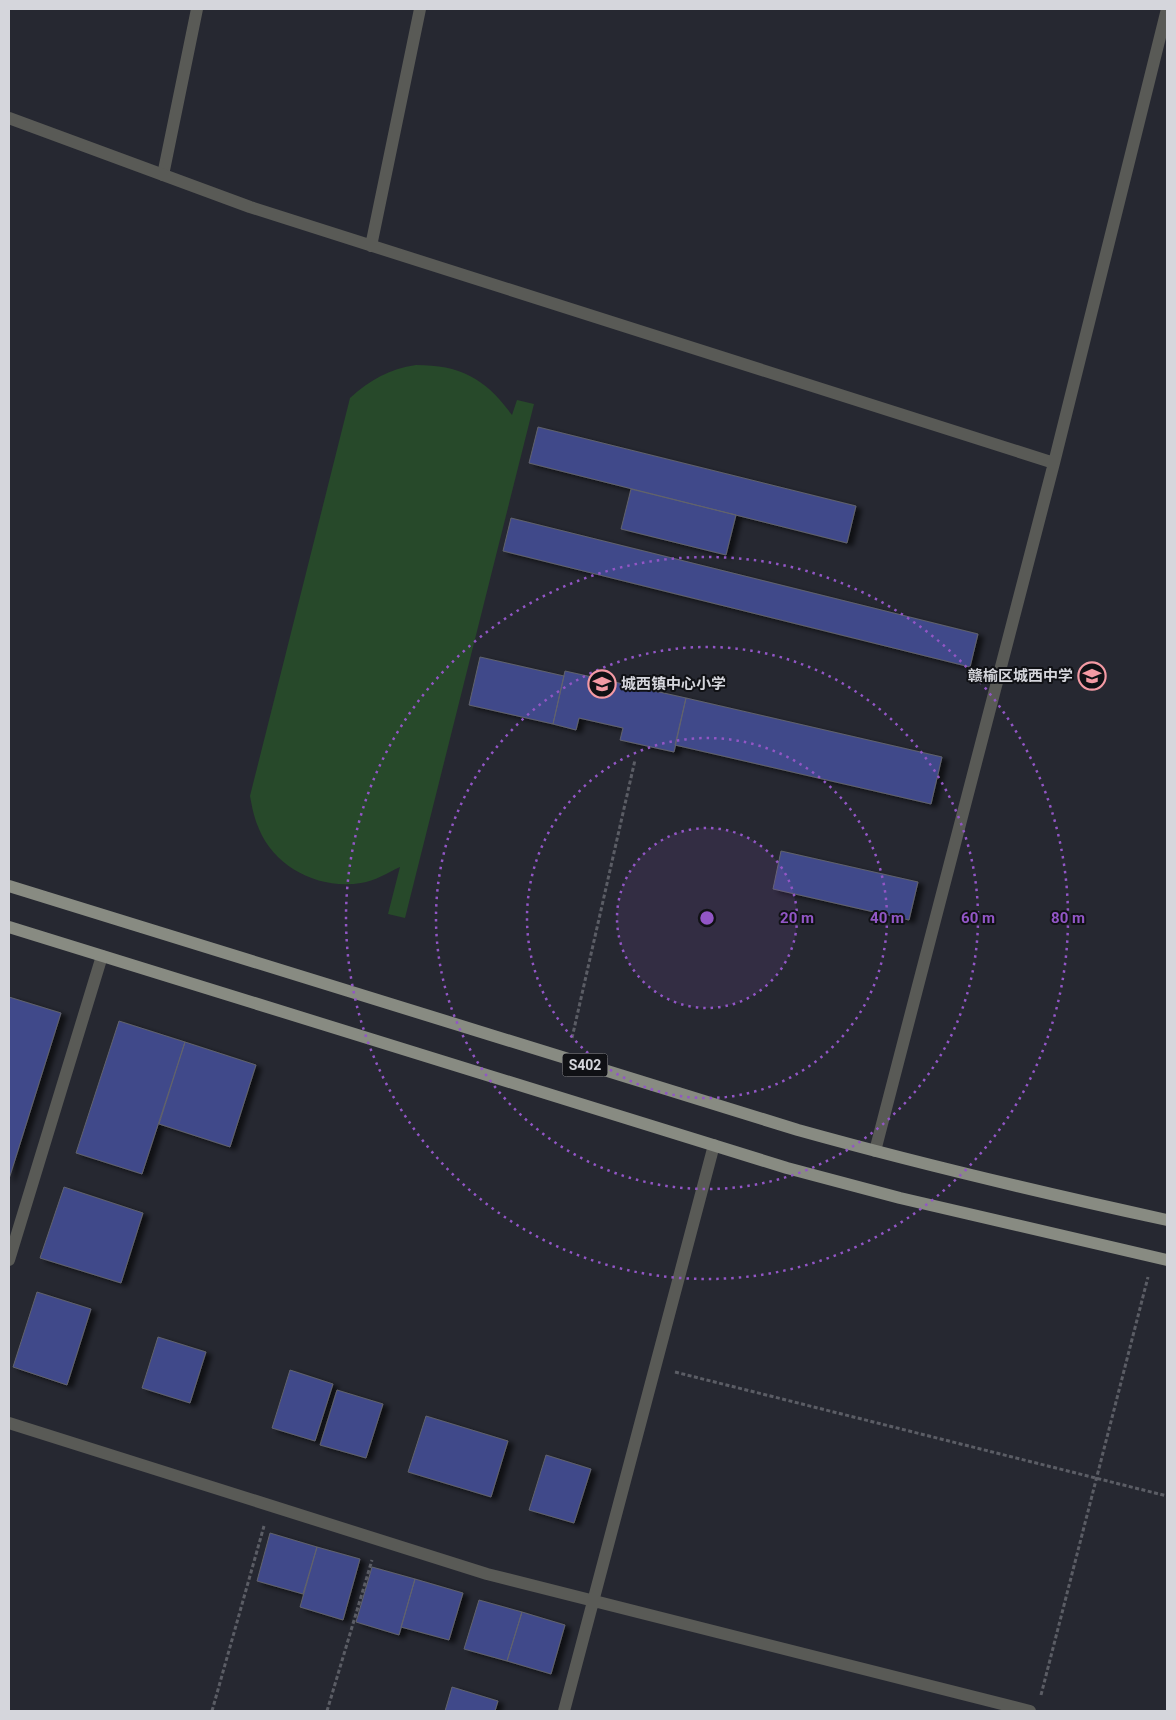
<svg xmlns="http://www.w3.org/2000/svg" width="1176" height="1720" font-family="Roboto,'Noto Sans SC',sans-serif">
	<style>
		.green { fill: #27492a }
		.building { fill: #41498a; stroke: #61636d; filter: url(#shadow) }
		.lines { fill: none; stroke-linecap: round; stroke-linejoin: round }
		.path { stroke: #5b5d65; stroke-width: 3; stroke-dasharray: 4 2.5; stroke-linecap: butt }
		.lane { stroke: #595a56; stroke-width: 12 }
		.street { stroke: #595a56; stroke-width: 12 }
		.primary { stroke: #888b82; stroke-width: 12 }
		.ring { fill: none; stroke: #9256c6; stroke-width: 2.5; stroke-dasharray: 2.5 5 }
		.labels { text-anchor: middle; dominant-baseline: central; stroke-width: 4; stroke-linejoin: round; paint-order: stroke }
		.shield { fill: #101115; stroke: #9a9ba0; stroke-width: 1 }
		.shield-label { font-size: 14px; font-weight: bold; fill: #d5d6dc }
		.poi-label { font-size: 15px; font-weight: bold; fill: #d5d6dc; stroke: #101115; text-anchor: end }
		.centre { fill: #9256c6; stroke: #101115; stroke-width: 2.5 }
		.ring-label { font-size: 15px; text-anchor: middle; font-weight: bold; fill: #9256c6; stroke: #101115; stroke-width: 4; stroke-linejoin: round; paint-order: stroke }
	</style>
	<defs>
		<filter id="shadow"><feDropShadow dx="5.5" dy="3" stdDeviation="2.5" flood-color="#0009"/></filter>
	</defs>
	<rect width="100%" height="100%" fill="#262831"/>
	<path class="green" d="M416,365C461,365 486,379 512,415L517,400L534,404L405,918L388,914L400,867C387,873 375,881 361,883C320,890 275,868 259,829C254,818 252,807 250,796L350,398C370,380 389,369 416,365Z"/>
	<path class="building" d="M538,427L856,506L847,543L529,463Z
		M631,489L736,515L726,555L621,529Z
		M511,518L978,634L970,667L503,551Z
		M480,657L564,676L553,724L469,705Z
		M565,671L686,698L674,752L620,740L623,728L579,718L576,730L553,724Z
		M686,698L942,757L931,804L675,745Z
		M781,851L918,882L909,920L773,889Z
		M9,997L61,1013L9,1179Z
		M119,1021L185,1042L142,1174L76,1153Z
		M185,1042L256,1065L230,1147L159,1124Z
		M64,1187L143,1213L121,1283L40,1258Z
		M37,1292L91,1309L67,1385L13,1367Z
		M158,1337L206,1352L190,1403L142,1388Z
		M290,1370L333,1384L315,1441L272,1428Z
		M337,1390L383,1404L366,1458L320,1445Z
		M426,1416L508,1441L491,1497L408,1472Z
		M546,1455L591,1469L574,1523L529,1510Z
		M270,1533L317,1547L303,1594L257,1581Z
		M317,1547L360,1559L343,1620L300,1607Z
		M372,1567L415,1579L399,1635L356,1622Z
		M415,1579L463,1593L449,1640L401,1627Z
		M479,1600L522,1612L507,1661L464,1649Z
		M522,1612L565,1625L551,1674L507,1661Z
		M452,1687L498,1701L495,1711H445Z"/>
	<g class="lines">
		<path class="path" d="M572,1038L635,760
			M675,1372L1167,1496
			M1041,1695L1148,1277
			M212,1711L264,1526
			M327,1711L372,1560"/>
		<path class="lane" d="M163,175L197,9"/>
		<path class="street" d="M9,118L250,207L1054,463
			M371,246L420,9
			M875,1151L1054,463L1167,9
			M9,1260L102,956
			M9,1423L487,1574L1030,1711
			M564,1711L714,1145"/>
		<path class="primary" d="M9,886L798,1130C920,1164 1043,1193 1167,1220
			M9,927L787,1168L900,1198L1167,1260"/>
	</g>
	<circle cx="707" cy="918" r="90" fill="#9256c6" fill-opacity=".12"/>
	<g class="ring">
		<circle cx="707" cy="918" r="90"/>
		<circle cx="707" cy="918" r="180"/>
		<circle cx="707" cy="918" r="271"/>
		<circle cx="707" cy="918" r="361"/>
	</g>
	<defs>
		<g id="school-ring" transform="scale(1.4375)"><circle r="9.5" fill="#101115" stroke="#f49aa4" stroke-width="1.5"/><path d="M0-5L7-2L0 1L-7-2ZM-4 1L0 2.5L4 1V4Q0 6-4 4Z" fill="#f49aa4"/></g>
	</defs>
	<g fill-rule="evenodd">
		<use href="#school-ring" x="1092" y="676"/>
		<use href="#school-ring" x="602" y="684"/>
	</g>
	<g class="labels">
		<rect class="shield" x="562.5" y="1053.5" width="45" height="23" rx="4"/>
		<g class="shield-label">
			<text x="585" y="1065">S402</text>
		</g>
		<g class="poi-label">
			<text x="1073" y="676">赣榆区城西中学</text>
			<text x="621" y="684" text-anchor="start">城西镇中心小学</text>
		</g>
	</g>
	<circle cx="707" cy="918" r="8" class="centre"/>
	<g class="ring-label">
		<text x="797" y="923">20 m</text>
		<text x="887" y="923">40 m</text>
		<text x="978" y="923">60 m</text>
		<text x="1068" y="923">80 m</text>
	</g>
	<rect width="1176" height="1720" fill="none" stroke="#d5d6dc" stroke-width="20"/>
</svg>
